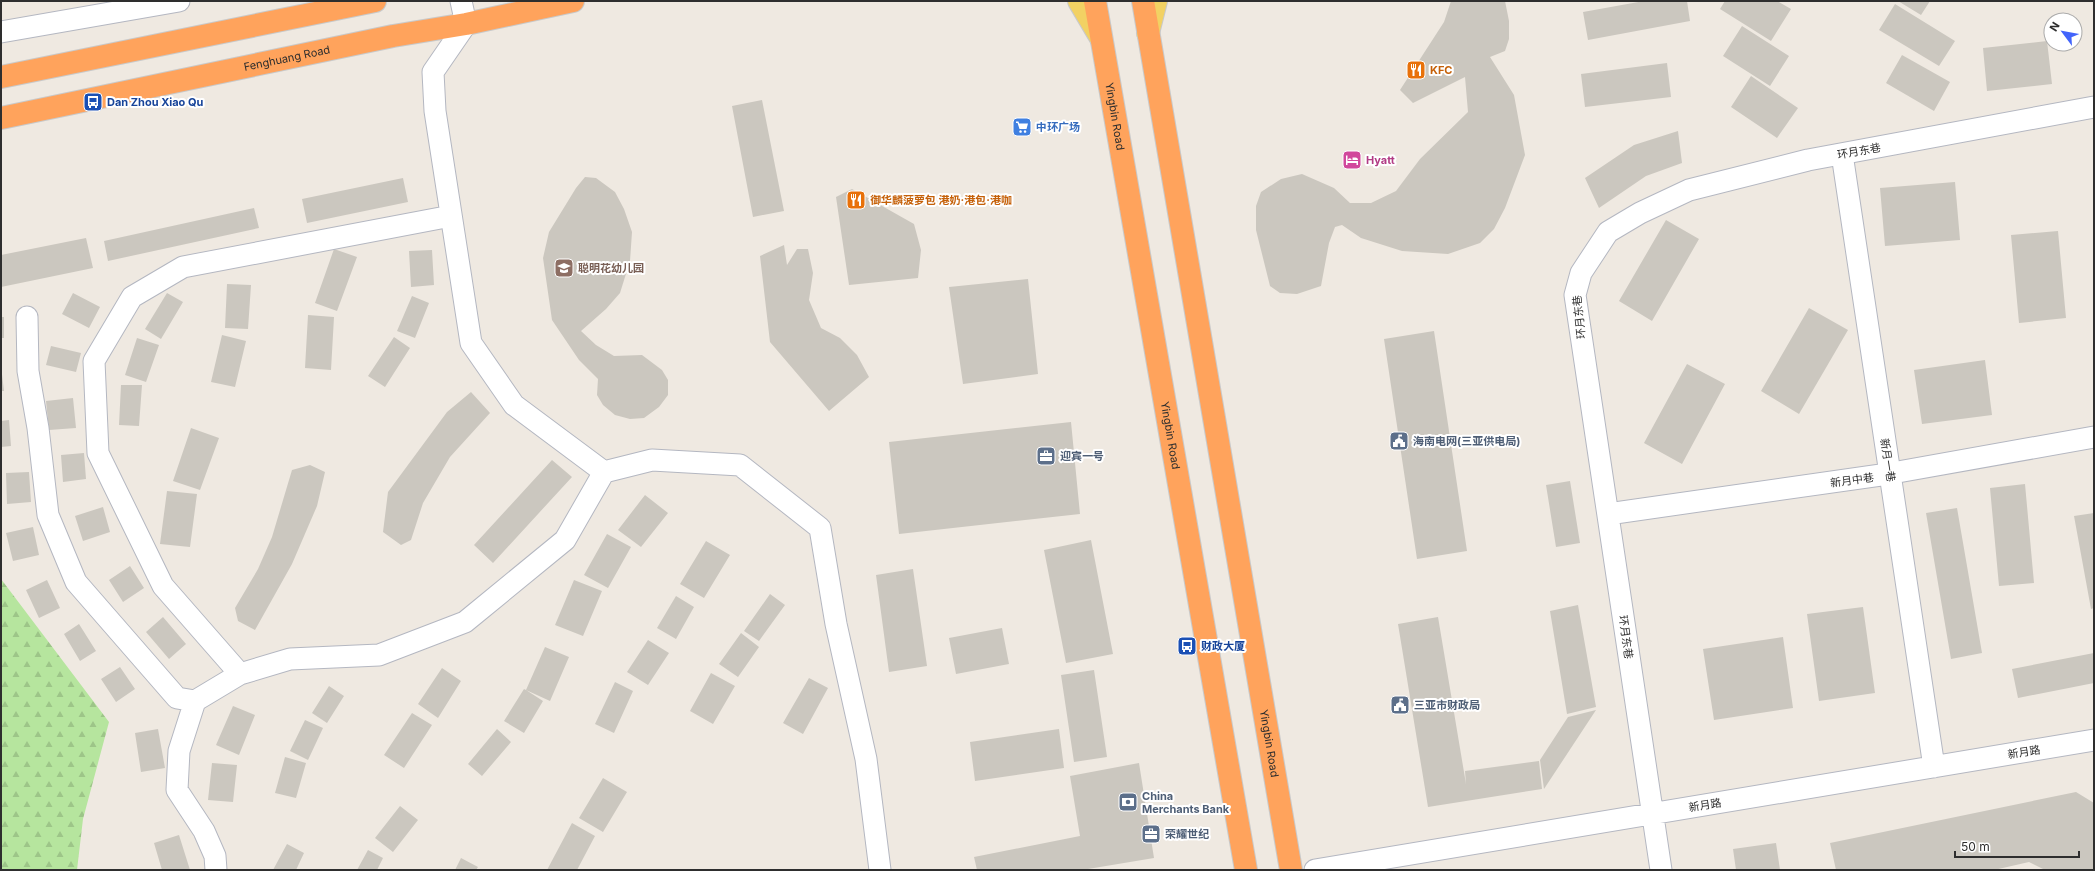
<svg xmlns="http://www.w3.org/2000/svg" width="2095" height="871" font-family="Inter,'Noto Sans SC',sans-serif">
	<style>
		.forest { fill: url(#forest-firs) }
		.building { fill: #cbc7bf }
		.lines { fill: none; stroke-linecap: round; stroke-linejoin: round }
		.minor-casing { stroke: #b4b7c1; stroke-width: 23 }
		.major-casing { stroke: #c9c9c9; stroke-width: 24 }
		.highway-casing { stroke: #c9c9c9; stroke-width: 24 }
		.minor { stroke: #fff; stroke-width: 21 }
		.major { stroke: #f2d163; stroke-width: 22 }
		.highway { stroke: #ffa35c; stroke-width: 22 }
		.labels { text-anchor: middle; dominant-baseline: central; stroke-width: 4; stroke-linejoin: round; paint-order: stroke }
		.street-label { font-size: 11px; fill: #2e2e2e; stroke: #fff }
		.food-label { font-size: 11px; font-weight: bold; fill: #c56008; stroke: #fff; text-anchor: start }
		.transit-label { font-size: 11px; font-weight: bold; fill: #164399; stroke: #fff; text-anchor: start }
		.shop-label { font-size: 11px; font-weight: bold; fill: #366cbe; stroke: #fff; text-anchor: start }
		.hotel-label { font-size: 11px; font-weight: bold; fill: #b23c85; stroke: #fff; text-anchor: start }
		.education-label { font-size: 11px; font-weight: bold; fill: #785e54; stroke: #fff; text-anchor: start }
		.service-label { font-size: 11px; font-weight: bold; fill: #4e5e75; stroke: #fff; text-anchor: start }
	</style>
	<defs>
		<pattern id="forest-firs" width="22" height="20" patternUnits="userSpaceOnUse"><rect width="22" height="20" fill="#b6e59e"/><path d="M5 1l3.5 6h-7zM16 11l3.5 6h-7z" fill="#9dc588"/></pattern>
	</defs>
	<rect width="100%" height="100%" fill="#efe9e1"/>
	<path class="forest" d="M1,579L109,722L83,819L77,870H1Z"/>
	<path class="building" d="M1451,1H1505L1509,21V39L1505,51L1490,57L1514,95L1525,155L1505,208L1494,229L1480,243L1448,254L1402,251L1361,238L1342,225L1335,227L1329,243L1321,286L1297,294L1280,293L1270,286L1256,230V206L1261,192L1281,179L1302,174L1334,188L1350,203H1371L1396,191L1420,159L1468,112L1465,77L1413,103L1400,90L1444,22Z
		M1644,1H1687L1690,21L1588,40L1583,12Z
		M1725,1H1777L1791,9L1771,41L1720,9Z
		M1898,1H1930L1921,15Z
		M1895,4L1955,41L1939,66L1879,30Z
		M1742,26L1789,56L1770,86L1723,56Z
		M2047,41L2052,84L1987,91L1983,48Z
		M1902,55L1950,82L1934,111L1886,83Z
		M1667,63L1671,97L1585,107L1581,74Z
		M1751,76L1798,108L1777,138L1731,107Z
		M762,100L784,211L753,217L732,106Z
		M1678,131L1682,163L1646,176L1599,208L1585,178L1634,145Z
		M585,177L596,178L615,192L624,209L632,232L630,261L620,293L606,309L581,331L596,345L614,356L642,355L662,370L668,380V395L659,407L644,418L630,419L615,415L603,405L597,395L598,379L579,360L552,320L543,258L549,232L576,188Z
		M403,178L408,202L307,223L302,199Z
		M1955,182L1960,240L1885,246L1880,188Z
		M852,189L914,224L921,250L918,278L849,285L836,197Z
		M254,208L259,228L108,261L104,241Z
		M1666,220L1699,239L1652,321L1619,301Z
		M2058,231L2066,318L2019,323L2011,235Z
		M86,238L93,268L1,287V255Z
		M784,245L787,265L797,249H808L813,273L809,300L821,328L840,338L857,355L869,377L829,411L770,342L760,256Z
		M334,249L357,257L337,311L315,303Z
		M432,250L434,285L411,287L409,251Z
		M1028,279L1038,374L963,384L949,287Z
		M227,284L251,285L248,329L225,328Z
		M73,293L100,307L89,328L62,314Z
		M167,293L183,302L161,339L145,329Z
		M412,296L429,303L415,338L397,331Z
		M1809,308L1848,330L1799,414L1761,391Z
		M308,315L334,317L331,370L305,368Z
		M1,317H4V338H1Z
		M1434,331L1467,551L1417,559L1384,339Z
		M222,335L246,341L235,387L211,382Z
		M394,337L410,348L385,387L368,376Z
		M137,338L159,345L146,382L125,375Z
		M51,346L81,353L76,372L46,365Z
		M1985,360L1992,415L1922,424L1914,370Z
		M1687,364L1725,384L1682,464L1644,443Z
		M1,366L4,391H1Z
		M121,385H142L139,426L119,425Z
		M471,392L490,413L450,457L423,503L411,540L401,545L383,532L388,492L447,412Z
		M73,398L76,428L49,430L46,401Z
		M9,420L11,446L1,447V421Z
		M1071,422L1080,514L899,534L889,442Z
		M191,428L219,438L200,490L173,481Z
		M84,453L86,479L63,482L61,455Z
		M552,460L572,477L493,563L474,545Z
		M310,465L325,472L317,506L292,564L255,630L238,621L235,608L258,569L272,537L292,470Z
		M29,472L31,502L7,504L6,473Z
		M1570,481L1580,543L1556,547L1546,485Z
		M2025,484L2034,583L1999,586L1990,488Z
		M167,491L197,494L190,547L160,544Z
		M645,495L668,513L641,547L618,530Z
		M103,507L110,532L83,541L75,516Z
		M1957,508L1982,653L1951,659L1926,513Z
		M2094,513V608L2091,609L2074,516Z
		M33,527L39,555L13,561L6,533Z
		M607,534L631,547L608,588L584,575Z
		M1091,540L1113,654L1066,663L1044,550Z
		M706,541L730,555L704,598L680,584Z
		M130,566L144,588L123,602L109,580Z
		M913,569L927,666L889,672L876,575Z
		M47,580L60,608L39,618L26,590Z
		M574,580L602,591L583,636L555,625Z
		M770,594L785,605L759,641L744,631Z
		M676,596L694,607L676,639L657,628Z
		M1578,605L1596,707L1567,714L1550,611Z
		M1863,607L1875,693L1819,701L1807,614Z
		M163,617L186,644L169,659L146,632Z
		M1438,617L1466,784L1465,771L1539,761L1542,789L1428,807L1398,624Z
		M79,624L96,651L80,661L64,634Z
		M1002,628L1009,664L956,674L949,638Z
		M741,633L759,647L738,677L719,664Z
		M1783,637L1793,708L1714,720L1703,649Z
		M648,640L669,653L648,685L627,672Z
		M545,647L569,657L550,701L526,690L543,701L524,733L504,721L524,689L526,690Z
		M2094,653V683L2018,698L2012,669Z
		M120,667L135,689L116,702L101,679Z
		M442,668L461,681L438,718L418,704Z
		M1094,670L1107,757L1074,762L1061,675Z
		M711,673L735,686L713,724L690,711Z
		M809,678L828,688L803,734L783,723Z
		M615,682L633,691L614,733L595,724Z
		M329,686L344,696L327,723L312,713Z
		M233,706L255,715L239,755L216,745Z
		M1596,710L1544,789L1540,760L1568,717Z
		M412,713L432,725L404,768L384,755Z
		M305,720L323,728L308,760L290,751Z
		M158,729L165,768L141,772L135,733Z
		M497,729L511,742L482,776L468,764Z
		M1059,729L1064,768L975,781L970,742Z
		M285,757L306,763L296,798L275,793Z
		M212,763L237,765L233,802L208,800Z
		M1139,763L1154,858L1082,870H977L974,857L1080,836L1070,776Z
		M603,778L627,792L603,832L579,818Z
		M2076,792L2094,803V870H2045L2029,862L1994,870H1836L1830,843Z
		M400,806L418,820L393,852L375,838Z
		M572,823L595,836L577,870H547Z
		M179,835L190,870H162L154,843Z
		M1776,843L1780,870H1736L1733,849Z
		M287,844L304,853L296,870H273Z
		M368,850L383,858L377,870H357Z
		M461,858L478,867L476,870H455Z"/>
	<g class="lines">
		<g class="minor-casing">
			<path id="minor" d="M1,32L179,1
				M1842,154L1934,767
				M451,216L183,267L132,297L94,361L98,453L163,586L240,674L290,659L379,655L465,622L565,540L604,472L514,405L471,343L435,111L433,72L466,24L461,1
				M27,317L28,371L38,428L48,515L76,582L177,698L195,701L240,674
				M604,472L652,460L740,465L820,528L836,624L866,759L880,870
				M1608,514L1881,475L2094,437
				M195,701L179,751L177,790L204,831L215,856L216,870
				M1315,870L2094,740
				M1661,870L1575,295L1581,273L1608,232L1640,213L1689,190L1808,160L2094,107"/>
		</g>
		<g class="major-casing">
			<path id="major" d="M1079,1L1101,38
				M1148,33L1156,1"/>
		</g>
		<g class="highway-casing">
			<g id="highway">
				<path id="s1" d="M1095,1L1246,870"/>
				<path id="s2" d="M1143,1L1291,870"/>
				<path d="M1,77L375,1"/>
				<path id="s3" d="M1,118L393,36L466,24L573,1"/>
			</g>
		</g>
		<use href="#minor" class="minor"/>
		<use href="#major" class="major"/>
		<use href="#highway" class="highway"/>
	</g>
	<defs>
		<g id="restaurant-square" transform="scale(1)"><rect x="-9" y="-9" width="18" height="18" rx="4" fill="#e8710a" stroke="#fff"/><path d="M-5-6h1v4h1v-4h1v4h1v-4h1v5L-1.5 .5V6h-2V.5L-5-1ZM5-6V6H3V1.5H1.5Q1.5-4 5-6Z" fill="#fff"/></g>
		<g id="bus-square" transform="scale(1)"><rect x="-9" y="-9" width="18" height="18" rx="4" fill="#1a4fb4" stroke="#fff"/><path d="M-5-6H5V4H4V6H2V4H-2V6H-4V4H-5ZM-3.5-4V0h7V-4ZM-3.5 1.2v1.5H-2V1.2ZM2 1.2v1.5H3.5V1.2Z" fill="#fff"/></g>
		<g id="supermarket-square" transform="scale(1)"><rect x="-9" y="-9" width="18" height="18" rx="4" fill="#3f7fe0" stroke="#fff"/><path d="M-6-5.5h2.5l.6 2H6L4.5 2H-2.5L-4.4-4H-6ZM-1.5 3.2a1.3 1.3 0 1 0 .1 0ZM3 3.2a1.3 1.3 0 1 0 .1 0Z" fill="#fff"/></g>
		<g id="hotel-square" transform="scale(1)"><rect x="-9" y="-9" width="18" height="18" rx="4" fill="#d1479c" stroke="#fff"/><path d="M-6-4.5h1.5V1H6V5H4.5V3h-9V5H-6ZM-4 0a1.8 1.8 0 1 1 3.6 0ZM.5 0V-2.5h3Q6-2.5 6 0Z" fill="#fff"/></g>
		<g id="school-square" transform="scale(1)"><rect x="-9" y="-9" width="18" height="18" rx="4" fill="#8d6e63" stroke="#fff"/><path d="M0-5L7-2L0 1L-7-2ZM-4 1L0 2.5L4 1V4Q0 6-4 4Z" fill="#fff"/></g>
		<g id="civic-square" transform="scale(1)"><rect x="-9" y="-9" width="18" height="18" rx="4" fill="#5c6f8a" stroke="#fff"/><path d="M-.6-6.5H3V-4.5H.6V-3L4-1V1h2V6H-6V1h2V-1L-.6-3ZM-1.2 2.5V6h2.4V2.5Z" fill="#fff"/></g>
		<g id="office-square" transform="scale(1)"><rect x="-9" y="-9" width="18" height="18" rx="4" fill="#5c6f8a" stroke="#fff"/><path d="M-6-3h4V-5.5h4V-3h4V5H-6ZM-1-4.5V-3h2v-1.5ZM-6 0V1H6V0Z" fill="#fff"/></g>
		<g id="bank-square" transform="scale(1)"><rect x="-9" y="-9" width="18" height="18" rx="4" fill="#5c6f8a" stroke="#fff"/><path d="M-6-4H6V4H-6ZM0-2.3a2.3 2.3 0 1 0 0 4.6a2.3 2.3 0 1 0 0-4.6Z" fill="#fff"/></g>
	</defs>
	<g fill-rule="evenodd">
		<use href="#restaurant-square" x="1416" y="70"/>
		<use href="#bus-square" x="93" y="102"/>
		<use href="#supermarket-square" x="1022" y="127"/>
		<use href="#hotel-square" x="1352" y="160"/>
		<use href="#restaurant-square" x="856" y="200"/>
		<use href="#school-square" x="564" y="268"/>
		<use href="#civic-square" x="1399" y="441"/>
		<use href="#office-square" x="1046" y="456"/>
		<use href="#bus-square" x="1187" y="646"/>
		<use href="#civic-square" x="1400" y="705"/>
		<use href="#bank-square" x="1128" y="802"/>
		<use href="#office-square" x="1151" y="834"/>
	</g>
	<g class="labels">
		<g class="street-label">
			<text stroke="none"><textPath href="#s3" startOffset="292">Fenghuang Road</textPath></text>
			<text stroke="none"><textPath href="#s1" startOffset="117">Yingbin Road</textPath></text>
			<text transform="translate(1859 151) rotate(-10)">环月东巷</text>
			<text transform="translate(1579 317) rotate(-96)">环月东巷</text>
			<text stroke="none"><textPath href="#s1" startOffset="441">Yingbin Road</textPath></text>
			<text transform="translate(1888 460) rotate(81)">新月一巷</text>
			<text transform="translate(1852 480) rotate(-8)">新月中巷</text>
			<text transform="translate(1626 637) rotate(82)">环月东巷</text>
			<text stroke="none"><textPath href="#s2" startOffset="753">Yingbin Road</textPath></text>
			<text transform="translate(2024 752) rotate(-9)">新月路</text>
			<text transform="translate(1705 805) rotate(-9)">新月路</text>
		</g>
		<g class="food-label">
			<text x="1430" y="70">KFC</text>
			<text x="870" y="200">御华麟菠萝包 港奶·港包·港咖</text>
		</g>
		<g class="transit-label">
			<text x="107" y="102">Dan Zhou Xiao Qu</text>
			<text x="1201" y="646">财政大厦</text>
		</g>
		<g class="shop-label">
			<text x="1036" y="127">中环广场</text>
		</g>
		<g class="hotel-label">
			<text x="1366" y="160">Hyatt</text>
		</g>
		<g class="education-label">
			<text x="578" y="268">聪明花幼儿园</text>
		</g>
		<g class="service-label">
			<text x="1413" y="441">海南电网(三亚供电局)</text>
			<text x="1060" y="456">迎宾一号</text>
			<text x="1414" y="705">三亚市财政局</text>
			<text x="1142" y="796">China<tspan x="1142" dy="13">Merchants Bank</tspan></text>
			<text x="1165" y="834">荣耀世纪</text>
		</g>
	</g>
	<rect width="2095" height="871" fill="none" stroke="#2e2e2e" stroke-width="4"/>
	<g transform="translate(2063 32) rotate(302)"><circle r="19" fill="#ffffff" stroke="#ababab"/>
	<path d="M0-3L7 15L0 10L-7 15Z" fill="#4264fb"/>
	<text y="-6" font-size="11" font-weight="bold" text-anchor="middle" fill="#2e2e2e">N</text>
	</g>
	<path d="M1955 851v6h124v-6" fill="none" stroke="#2e2e2e" stroke-width="2"/>
	<text x="1961" y="851" font-size="12" fill="#2e2e2e" stroke="#ffffff" stroke-width="3" paint-order="stroke">50 m</text>
</svg>
